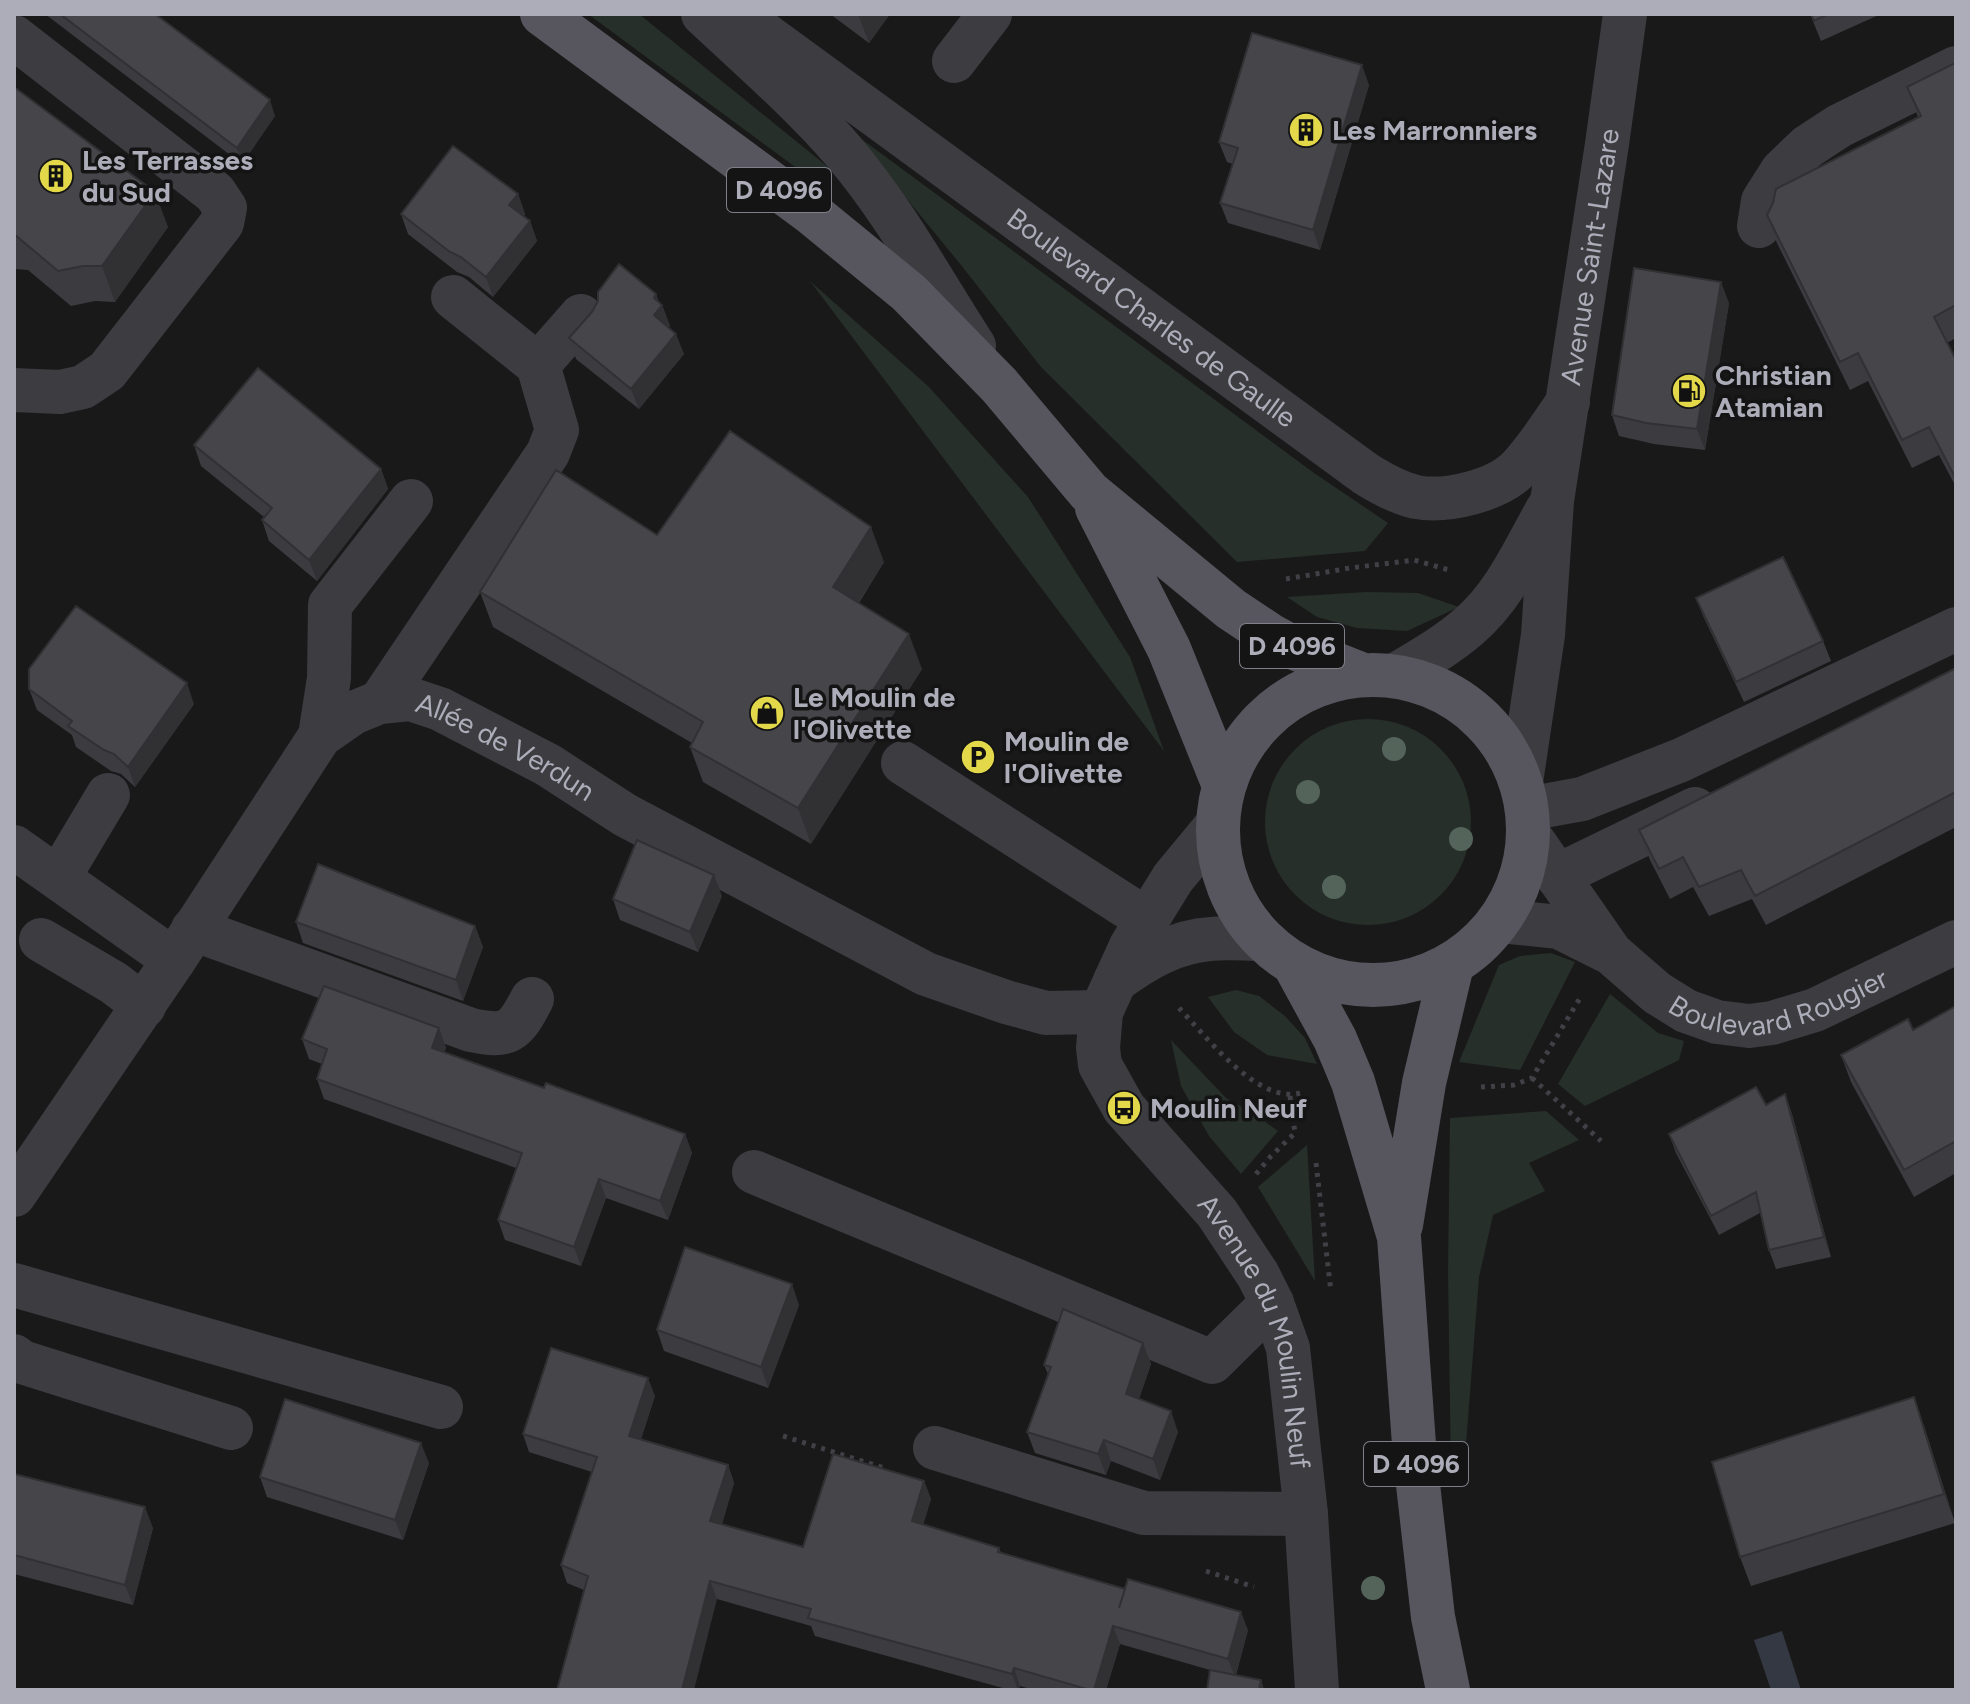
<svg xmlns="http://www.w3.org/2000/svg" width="1970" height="1704" font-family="Figtree,sans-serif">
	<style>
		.green { fill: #272f2a }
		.water { fill: #333842 }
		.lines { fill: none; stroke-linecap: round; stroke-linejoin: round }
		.path { stroke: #404046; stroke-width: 5; stroke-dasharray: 4 6; stroke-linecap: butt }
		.minor { stroke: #3c3c41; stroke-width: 44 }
		.major { stroke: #57565e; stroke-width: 44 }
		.tree { fill: #54645a }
		.wall { fill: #3c3c40 }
		.shaded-wall { fill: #313134 }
		.building { fill: #46464a; stroke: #313134; stroke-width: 2 }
		.labels { text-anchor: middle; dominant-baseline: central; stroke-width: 7; stroke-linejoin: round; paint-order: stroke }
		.shield { fill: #141415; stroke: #7e7f88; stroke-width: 2 }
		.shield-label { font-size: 26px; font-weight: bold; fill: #acadb9 }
		.poi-label { font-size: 28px; font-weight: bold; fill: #acadb9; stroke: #141415; text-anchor: start }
		.street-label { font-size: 28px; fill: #acadb9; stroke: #141415 }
	</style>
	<rect width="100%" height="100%" fill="#19191a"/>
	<path class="green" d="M588,14H639L828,167L817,183Z
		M852,132L1314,473L1388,523L1365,551L1237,562L1041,367L961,265Z
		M810,281L929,387L1028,497L1130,657L1164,751Z
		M1366,592L1418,593L1459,607L1407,631L1357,628L1317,617L1287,597Z
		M1265 822a103 103 0 1 1 206 0a103 103 0 1 1-206 0Z
		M1551,953L1575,962L1520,1070L1459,1062L1499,965L1520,956Z
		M1236,990L1259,996L1285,1016L1305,1038L1317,1064L1267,1055L1234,1032L1208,997Z
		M1610,994L1658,1033L1684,1041L1679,1060L1585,1106L1558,1084Z
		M1171,1040L1226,1098L1253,1113L1278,1131L1241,1174L1209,1136L1181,1086Z
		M1546,1111L1579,1140L1529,1163L1545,1191L1493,1215L1479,1277L1464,1470L1451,1473L1448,1273L1450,1118Z
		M1307,1145L1315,1281L1258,1187Z"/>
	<path class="water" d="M1782,1631L1801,1690H1771L1754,1640Z"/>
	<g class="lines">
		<path class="path" d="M1286,579L1350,568L1414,560L1449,570
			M1179,1008C1206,1036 1257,1104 1300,1093
			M1532,1078L1601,1141
			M1481,1087L1514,1085L1532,1078L1580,998
			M1316,1163L1331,1292
			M1256,1174L1271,1156L1295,1133L1290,1096
			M783,1436L884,1468
			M1206,1571L1254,1587"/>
		<g class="minor">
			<path d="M703,14C751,59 801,102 844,152C894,211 932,281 974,346"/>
			<path id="s1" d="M737,14L1366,474C1382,484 1398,493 1416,497C1447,503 1499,490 1520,467C1538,448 1553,423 1568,402"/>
			<path d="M14,37L215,193L225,208L222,223L107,371L83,387L60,392L14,390"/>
			<path d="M954,61L990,14"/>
			<path d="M1759,226L1763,201L1782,171L1807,147L1839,126L1956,68"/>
			<path d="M538,365L581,316"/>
			<path d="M1396,675C1421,660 1446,646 1468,627C1504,597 1524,551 1547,510"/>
			<path d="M380,702L548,453L557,430L538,365L453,297"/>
			<path d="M320,736L329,678L330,605L411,501"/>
			<path d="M903,763L1146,919"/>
			<path id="s2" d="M1521,782L1543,635L1552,501L1607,144L1625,14"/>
			<path d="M1527,809L1582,799L1681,760L1956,629"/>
			<path id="s3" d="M1216,826L1173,878L1131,946L1101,1012L1098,1048L1100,1065L1124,1108L1217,1213L1258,1275L1272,1303L1288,1348L1306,1514L1317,1690"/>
			<path id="s4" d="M1529,835L1611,953L1657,993L1686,1011L1717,1022L1749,1026L1772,1023L1815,1010L1956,942"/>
			<path d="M14,847L174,960"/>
			<path d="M1557,876L1695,809"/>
			<path d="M59,877L108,795"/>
			<path d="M1500,921L1559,927L1607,951"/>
			<path d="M193,929L471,1030C509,1038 515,1032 532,999"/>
			<path d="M41,940L114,983L144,1006"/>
			<path d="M1115,981C1144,960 1175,941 1211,939C1227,937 1245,939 1261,939"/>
			<path d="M754,1172L1212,1362L1272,1303"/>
			<path id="s5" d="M14,1195L174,960L320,736L353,713L380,702L410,699L440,709L548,765L625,815L926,974L1006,1002L1046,1013L1101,1012"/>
			<path d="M14,1285L441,1407"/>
			<path d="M14,1356L22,1362L231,1428"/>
			<path d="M935,1448L1144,1513L1306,1514"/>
		</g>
		<path class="major" d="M542,14L810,212L909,293L999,385L1089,492L1231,609L1270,635L1292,647L1358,673
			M1097,508L1169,649L1223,783
			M1218 830a155 155 0 1 1 310 0a155 155 0 1 1-310 0Z
			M1294,964L1335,1039L1353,1082L1399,1237L1415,1458L1433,1617L1448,1690
			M1401,1225L1424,1083L1452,965"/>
	</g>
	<g class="tree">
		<circle cx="1394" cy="749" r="12"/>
		<circle cx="1308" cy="792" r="12"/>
		<circle cx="1461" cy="839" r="12"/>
		<circle cx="1334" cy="887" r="12"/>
		<circle cx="1373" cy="1588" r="12"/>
	</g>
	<path class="wall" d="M45,14H155L275,116L242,164Z
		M830,14H890L869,43Z
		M1810,14H1881L1821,41Z
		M1956,65V338L1947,343L1956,360V487L1939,455L1912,468L1868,381L1850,390L1777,243L1767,215L1918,117L1907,87Z
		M1369,85L1320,250L1228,223L1220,203L1233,164L1227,162L1219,142Z
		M14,87L168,227L115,302L95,301L71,306L28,270L14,269Z
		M518,194L525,214L524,216L530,221L537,241L493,297L469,277L457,272L408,234L401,214Z
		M656,294L659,303L662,305L670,326L668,327L684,354L639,409L576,359L569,338L592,312L598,301Z
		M1729,303L1705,450L1654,444L1619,436L1612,415Z
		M194,445L381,469L388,489L317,581L269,541L262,520L264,517L201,466Z
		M657,535L884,562L859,603L922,669L811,844L703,782L690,747L692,743L493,627L480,592Z
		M1696,598L1823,641L1831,661L1744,702L1704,618Z
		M1956,668V827L1766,925L1752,899L1709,916L1693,887L1670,899L1650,860L1639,830Z
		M29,689L194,704L135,787L121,774L111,771L76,747L72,735L37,710Z
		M722,896L698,952L620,920L613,899Z
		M296,922L475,926L483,947L463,1001L303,943Z
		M1956,1006V1173L1914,1197L1851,1082L1841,1055L1913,1030Z
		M439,1028L446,1048L444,1053L544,1088L685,1134L692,1153L668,1220L606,1198L581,1266L505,1240L498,1220L516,1168L324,1099L317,1079L322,1064L309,1059L302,1039Z
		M1785,1094L1792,1114L1831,1257L1776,1269L1769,1250L1760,1213L1719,1235L1676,1153L1669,1134L1766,1105Z
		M799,1305L768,1388L664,1351L657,1330Z
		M1143,1343L1151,1364L1139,1399L1178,1432L1160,1480L1111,1461L1106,1475L1035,1453L1027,1432L1048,1374L1044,1365Z
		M655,1396L641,1439L728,1465L734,1483L722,1524L803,1547L924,1481L931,1499L923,1524L999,1548L1001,1553L1248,1630L1236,1675L1261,1680L1264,1690H1207L1210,1670L1120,1644L1106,1690H1034L1020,1686L1019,1690H1010L815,1636L811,1626L717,1599L584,1590L567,1583L561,1565L592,1472L529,1452L523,1434Z
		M1924,1426L1955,1523L1751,1586L1740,1557Z
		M429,1463L403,1540L267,1497L260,1477Z
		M14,1474L153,1528L133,1605L14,1574Z"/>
	<path class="shaded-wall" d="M858,14H890L869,43Z
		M1362,65L1369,85L1320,250L1313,230Z
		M270,100L275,116L242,164L237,148Z
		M155,192L168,227L115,302L102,266Z
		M518,194L525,214L517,225L509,205Z
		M530,221L537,241L493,297L486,277Z
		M1721,282L1729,303L1705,450L1697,429Z
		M656,294L661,307L662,305L670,326L661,336L654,315V298Z
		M676,334L684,354L639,409L631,389Z
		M381,469L388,489L317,581L309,560Z
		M871,527L884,562L846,622L833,587Z
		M909,634L922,669L811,844L798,808Z
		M187,683L194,704L135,787L128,767Z
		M714,875L722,896L698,952L690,932Z
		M475,926L483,947L463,1001L456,980Z
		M439,1028L446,1048L439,1068L432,1048Z
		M1785,1094L1792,1114L1831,1257L1824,1237Z
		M685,1134L692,1153L668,1220L660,1201Z
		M599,1179L606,1198L581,1266L574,1247Z
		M792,1284L799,1305L768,1388L761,1367Z
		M1143,1343L1151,1364L1133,1415L1126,1394Z
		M648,1378L655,1396L636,1454L629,1436Z
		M1914,1397L1924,1426L1955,1523L1944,1494Z
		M1171,1411L1178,1432L1160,1480L1153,1459Z
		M1104,1440L1111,1461L1106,1475L1098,1454Z
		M421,1443L429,1463L403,1540L395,1520Z
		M728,1465L734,1483L717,1540L710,1521Z
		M924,1481L931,1499L919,1539L912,1521Z
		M145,1507L153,1528L133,1605L125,1585Z
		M710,1581L717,1599L694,1690H682Z
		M1241,1612L1248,1630L1235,1677L1228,1659Z
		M1113,1626L1120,1644L1106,1690H1094Z
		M1014,1668L1020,1686L1019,1690H1018L1012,1674Z
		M1261,1680L1264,1690H1259Z"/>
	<path class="building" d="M60,14H155L270,100L237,148Z
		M1811,14H1828L1814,21Z
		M1252,33L1362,65L1313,230L1220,203L1238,148L1219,142Z
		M1955,63L1956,305L1934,317L1956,360V479L1929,427L1902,440L1858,353L1840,362L1767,215L1773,203L1776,189L1921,116L1907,87Z
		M14,87L155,192L102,266H83L58,271L14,234Z
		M453,146L518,194L509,205L530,221L486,277L461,257L450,252L401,214Z
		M619,264L656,294L654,298L662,305L654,315L676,334L631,389L569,338L592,312L598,301V292Z
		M1634,268L1721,282L1697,429L1646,423L1612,415Z
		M258,368L381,469L309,560L262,520L272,508L194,445Z
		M730,431L871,527L833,587L909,634L798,808L690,747L703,722L480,592L556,470L657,535Z
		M1783,557L1823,641L1736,682L1696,598Z
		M76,606L187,683L128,767L114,754L104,750L68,726L72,721L29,689V669Z
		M1956,668V792L1755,896L1741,870L1699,887L1683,857L1659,869L1639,830Z
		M637,840L714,875L690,932L613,899Z
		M318,864L475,926L456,980L296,922Z
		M324,986L439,1028L432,1048L544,1088L546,1083L685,1134L660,1201L599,1179L574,1247L498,1220L522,1153L317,1079L327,1049L302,1039Z
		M1956,1006V1141L1904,1170L1841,1055L1908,1019L1913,1030Z
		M1756,1087L1766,1105L1785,1094L1824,1237L1769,1250L1756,1192L1711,1216L1669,1134Z
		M685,1247L792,1284L761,1367L657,1330Z
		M1063,1309L1143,1343L1126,1394L1171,1411L1153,1459L1104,1440L1098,1454L1027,1432L1051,1367L1044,1365Z
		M551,1348L648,1378L629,1436L728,1465L710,1521L803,1547L833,1454L924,1481L912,1521L999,1548L998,1552L1125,1589L1119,1608L1128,1579L1241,1612L1228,1659L1113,1626L1094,1690H1090L1014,1668L1012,1674L808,1618L811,1609L710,1581L682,1690H557L588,1576L561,1565L597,1457L523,1434Z
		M1914,1397L1944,1494L1740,1557L1712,1462Z
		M285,1399L421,1443L395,1520L260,1477Z
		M14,1474L145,1507L125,1585L14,1555Z
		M1210,1670L1261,1680L1259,1690H1207Z"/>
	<defs>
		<g id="building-disc" transform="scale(1.8)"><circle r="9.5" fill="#e2d849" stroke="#141415"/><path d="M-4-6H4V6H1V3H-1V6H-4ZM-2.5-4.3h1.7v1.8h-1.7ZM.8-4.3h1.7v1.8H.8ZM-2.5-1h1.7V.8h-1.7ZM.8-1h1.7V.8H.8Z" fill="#111"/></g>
		<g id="fuel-disc" transform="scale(1.8)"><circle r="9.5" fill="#e2d849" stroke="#141415"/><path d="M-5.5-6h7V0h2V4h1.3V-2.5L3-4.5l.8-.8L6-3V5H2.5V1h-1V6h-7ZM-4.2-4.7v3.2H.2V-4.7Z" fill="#111"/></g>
		<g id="shop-disc" transform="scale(1.8)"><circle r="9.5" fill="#e2d849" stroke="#141415"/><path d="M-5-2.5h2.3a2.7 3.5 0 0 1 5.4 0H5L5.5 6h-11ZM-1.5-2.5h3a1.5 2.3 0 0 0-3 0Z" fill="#111"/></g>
		<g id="parking-disc" transform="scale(1.8)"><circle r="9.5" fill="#e2d849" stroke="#141415"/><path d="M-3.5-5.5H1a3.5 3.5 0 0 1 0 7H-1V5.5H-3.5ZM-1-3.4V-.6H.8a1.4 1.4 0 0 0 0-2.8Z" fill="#111"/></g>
		<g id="bus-disc" transform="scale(1.8)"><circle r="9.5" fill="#e2d849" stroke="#141415"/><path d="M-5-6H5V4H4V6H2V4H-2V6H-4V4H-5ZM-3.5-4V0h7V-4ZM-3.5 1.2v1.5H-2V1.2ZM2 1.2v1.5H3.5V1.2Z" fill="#111"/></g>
	</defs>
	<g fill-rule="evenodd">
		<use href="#building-disc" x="1306" y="130"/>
		<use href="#building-disc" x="56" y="176"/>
		<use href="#fuel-disc" x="1689" y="391"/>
		<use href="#shop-disc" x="767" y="713"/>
		<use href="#parking-disc" x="978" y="757"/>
		<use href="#bus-disc" x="1124" y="1108"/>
	</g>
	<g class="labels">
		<g class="shield">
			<rect x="727" y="168" width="104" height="44" rx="6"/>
			<rect x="1240" y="624" width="104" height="44" rx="6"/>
			<rect x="1364" y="1442" width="104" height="44" rx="6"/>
		</g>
		<g class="shield-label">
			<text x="779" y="190">D 4096</text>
			<text x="1292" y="646">D 4096</text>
			<text x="1416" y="1464">D 4096</text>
		</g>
		<g class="poi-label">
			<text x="1332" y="130">Les Marronniers</text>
			<text x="82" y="160">Les Terrasses<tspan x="82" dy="32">du Sud</tspan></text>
			<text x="1715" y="375">Christian<tspan x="1715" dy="32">Atamian</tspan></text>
			<text x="793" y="697">Le Moulin de<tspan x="793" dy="32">l'Olivette</tspan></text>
			<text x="1004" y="741">Moulin de<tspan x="1004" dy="32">l'Olivette</tspan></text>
			<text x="1150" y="1108">Moulin Neuf</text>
		</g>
		<g class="street-label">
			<text stroke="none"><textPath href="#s2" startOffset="530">Avenue Saint-Lazare</textPath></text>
			<text stroke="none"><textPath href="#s1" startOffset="514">Boulevard Charles de Gaulle</textPath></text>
			<text stroke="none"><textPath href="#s5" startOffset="758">Allée de Verdun</textPath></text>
			<text stroke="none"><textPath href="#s4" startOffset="336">Boulevard Rougier</textPath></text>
			<text stroke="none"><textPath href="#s3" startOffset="590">Avenue du Moulin Neuf</textPath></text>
		</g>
	</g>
	<rect width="1970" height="1704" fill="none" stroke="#acadb9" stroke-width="32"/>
</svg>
